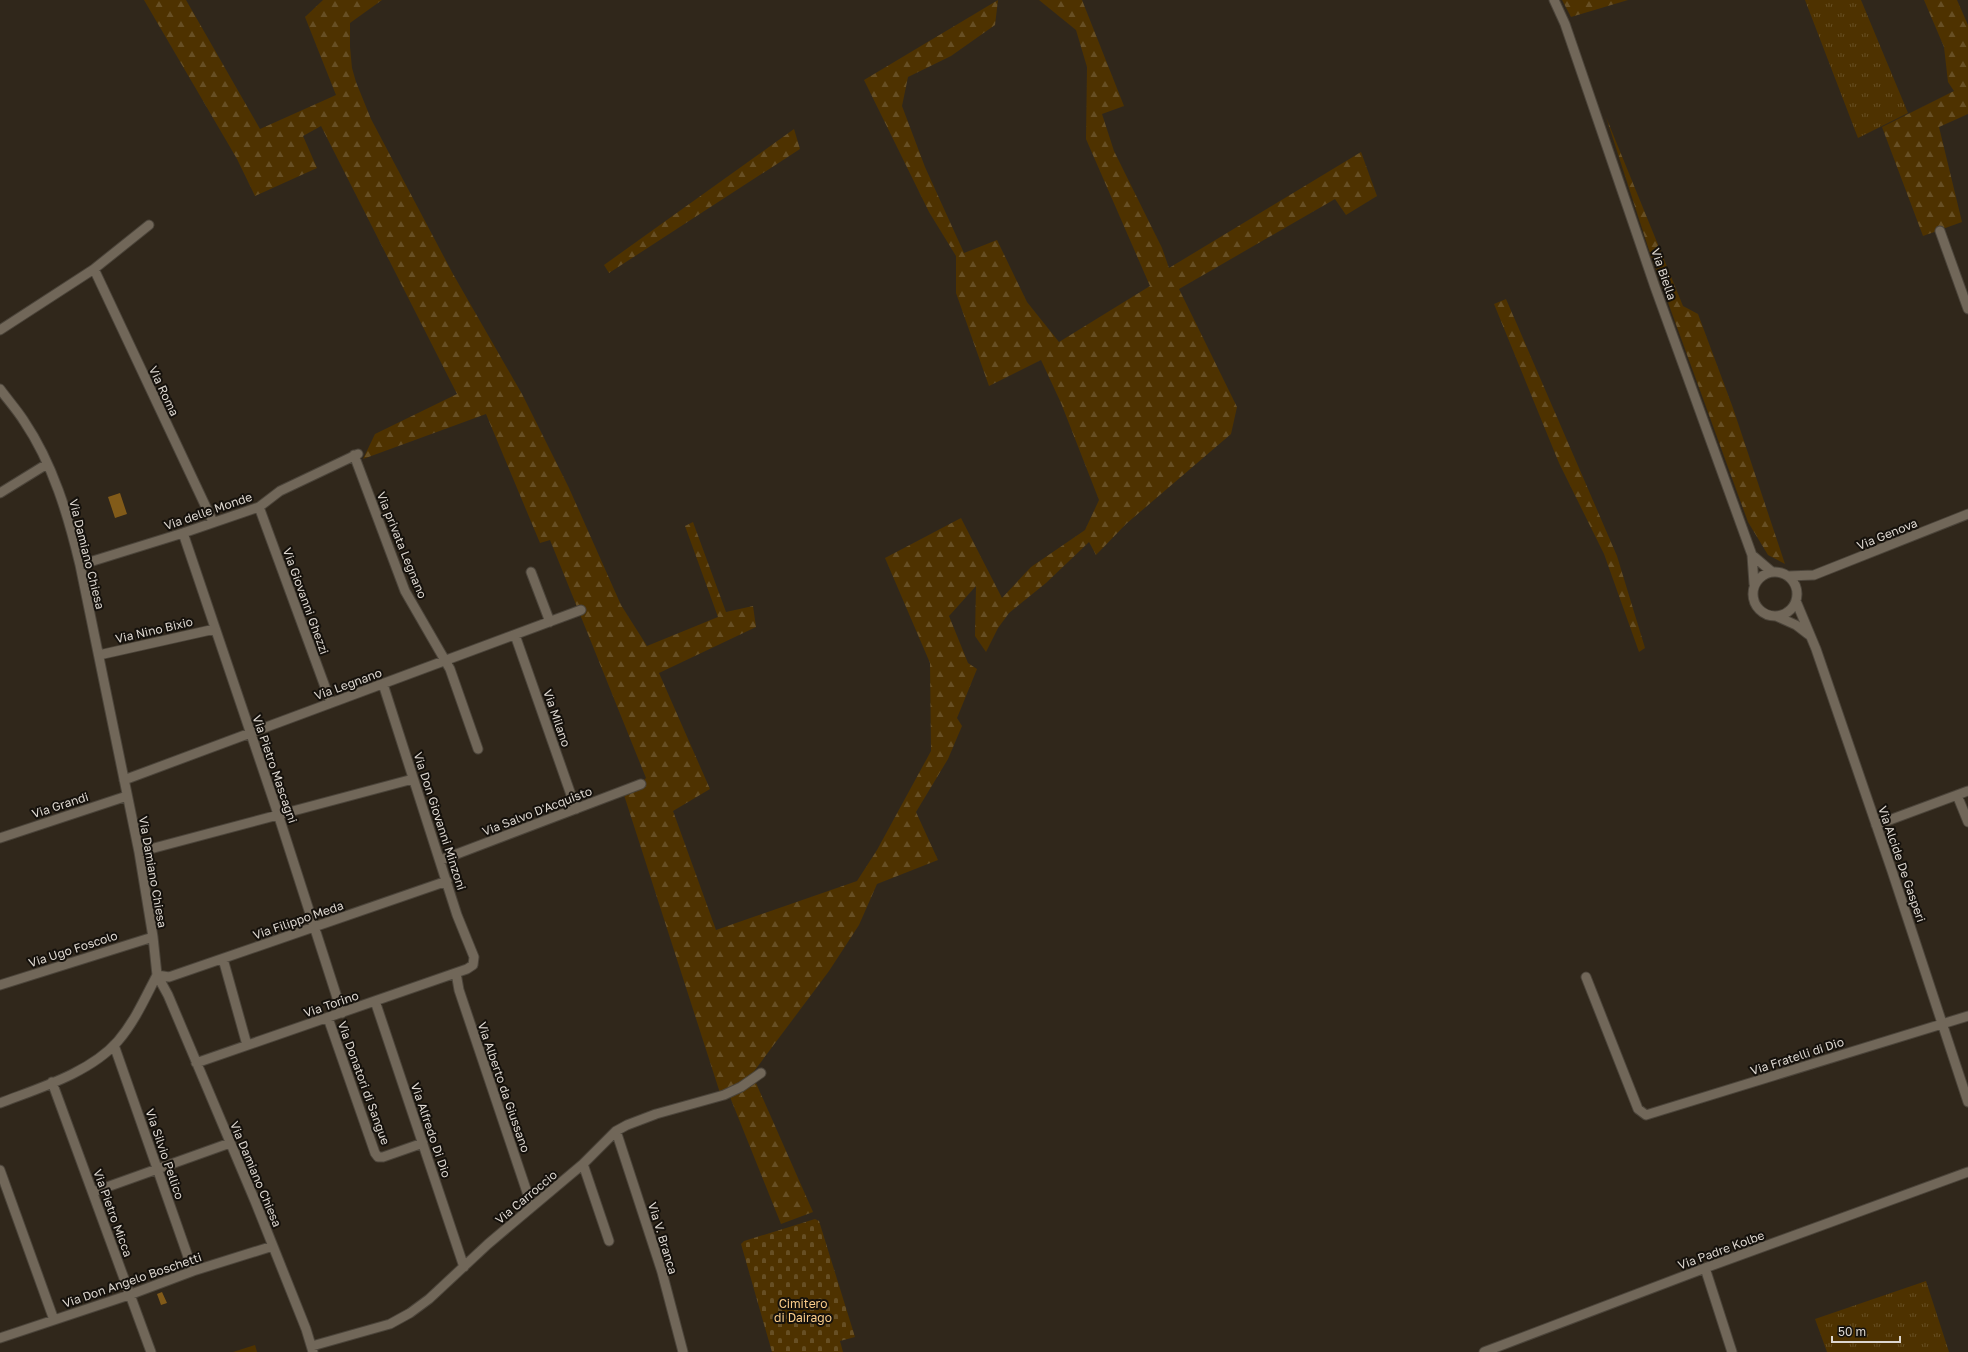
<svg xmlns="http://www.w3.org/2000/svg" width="1968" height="1352" font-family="'Golos Text',sans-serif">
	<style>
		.grass { fill: url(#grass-tufts) }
		.forest { fill: url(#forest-firs) }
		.cemetery { fill: url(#cemetery-stones) }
		.water { fill: #825b19 }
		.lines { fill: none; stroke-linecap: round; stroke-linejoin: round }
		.minor-casing { stroke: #4b443a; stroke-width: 11 }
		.minor { stroke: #716759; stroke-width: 9 }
		.labels { text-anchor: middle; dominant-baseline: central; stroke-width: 4; stroke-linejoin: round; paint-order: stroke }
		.street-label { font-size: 12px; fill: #ddd7d0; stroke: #15110c }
		.park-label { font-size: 12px; fill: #fbcd8a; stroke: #15110c }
	</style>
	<defs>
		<pattern id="grass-tufts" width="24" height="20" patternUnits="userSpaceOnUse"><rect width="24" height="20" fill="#4e3200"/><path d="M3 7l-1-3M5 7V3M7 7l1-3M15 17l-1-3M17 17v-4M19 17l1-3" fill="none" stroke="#674f24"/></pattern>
		<pattern id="forest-firs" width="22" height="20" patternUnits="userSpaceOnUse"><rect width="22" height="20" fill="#4e3200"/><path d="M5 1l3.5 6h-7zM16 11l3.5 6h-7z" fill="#674f24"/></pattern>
		<pattern id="cemetery-stones" width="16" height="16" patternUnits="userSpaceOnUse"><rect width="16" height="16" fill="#4e3200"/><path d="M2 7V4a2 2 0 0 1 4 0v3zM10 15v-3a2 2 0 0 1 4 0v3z" fill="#674f24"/></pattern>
	</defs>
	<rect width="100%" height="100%" fill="#30271b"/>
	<path class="grass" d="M1805,0H1861L1908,113L1858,138Z
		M1926,1281L1949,1352H1827L1815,1319Z
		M255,1345L257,1352H233Z"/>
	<path class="forest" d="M144,0H186L260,129L336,95L305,17L323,0H382L350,23V47L352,68L356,82L371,119L453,274L522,394L569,488L621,605L647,646L718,617L685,526L693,522L726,612L753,606L756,627L659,673L710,789L673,811L716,930L857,881L877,850L931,751L930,663L885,558L961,518L1002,598L1031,567L1085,530L1099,500L1061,403L1041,360L989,386L956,293V256L929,212L864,80L998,0L995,25L951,56L908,77L902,106L925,167L964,253L997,240L1027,302L1059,342L1150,286L1086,139L1087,67L1076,30L1039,0H1082L1124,106L1102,114L1114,151L1162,248L1169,268L1361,152L1377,196L1346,215L1335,199L1179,289L1237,407L1231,434L1126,524L1096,555L1089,542L1046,583L1009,613L998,628L986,652L975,636L976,586L949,616L968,663L977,669L957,718L962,726L948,759L916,812L938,860L877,884L859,925L829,971L752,1074L813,1212L781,1224L730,1097L720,1093L624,795L632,792L646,778L550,540L540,543L486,414L363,459L375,434L457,394L321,126L303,136L317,168L255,196L237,159Z
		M1562,0H1628L1571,17Z
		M1924,0H1957L1968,25V114L1939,127L1962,222L1923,236L1882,127L1954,91L1948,82L1944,47Z
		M1606,117L1683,306L1698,314L1733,408L1785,564L1768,555L1748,522L1650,253Z
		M794,129L800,149L609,273L604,265Z
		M1506,299L1617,556L1645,648L1639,652L1604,554L1559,463L1494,304Z"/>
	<path class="cemetery" d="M815,1219L819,1221L855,1337L840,1341L843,1352H772L741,1244L744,1241Z"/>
	<path class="water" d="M120,493L127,514L115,518L108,497Z
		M162,1292L167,1303L161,1305L157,1294Z"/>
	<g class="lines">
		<g class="minor-casing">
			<path id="minor" d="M1554,0L1565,24L1655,287L1752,555L1754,584
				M1940,231L1968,309
				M94,269L213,522
				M0,330L94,269L149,225
				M0,389C8,400 17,410 24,421C53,464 68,515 80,565L139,852L153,937L157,975L168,995L255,1201L306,1329L313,1352
				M354,455L405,591L450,669L478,749
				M0,493L47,464
				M259,507L331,703
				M183,533L278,814L342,1013
				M1752,555L1772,572
				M80,565L183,533L259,507L280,491L358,454
				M1753 594a22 22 0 1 1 44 0a22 22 0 1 1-44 0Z
				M531,572L550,622
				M1788,576L1814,575L1968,514
				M1796,601L1816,649L1892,871L1968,1102
				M1776,616L1796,625L1809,635
				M515,635L576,809
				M99,655L215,629
				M124,780L581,610
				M1957,795L1968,822
				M1876,825L1968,791
				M0,838L127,796
				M139,852L413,779
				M441,860L641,784
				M223,959L247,1045
				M456,973L459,990L532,1207
				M157,975L169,977L447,881
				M1586,977L1638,1109L1646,1115L1968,1016
				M0,985L153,937
				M375,1001L464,1267
				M328,1018L375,1153L378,1157H383L423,1143
				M114,1045L193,1271
				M196,1063L467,969L473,965L474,957L457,915L383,684
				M52,1082L151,1352
				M0,1103C39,1088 90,1073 118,1041C135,1021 145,998 157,975
				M616,1131L662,1272L683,1352
				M583,1164L609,1241
				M0,1170L54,1320
				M93,1192L230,1143
				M1705,1268L1732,1352
				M0,1338L129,1295L193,1271L273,1246
				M312,1346L390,1324L410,1313L429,1299L488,1244L583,1164L616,1131L627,1125L656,1114L724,1095L741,1087L761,1073
				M1484,1352L1705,1268L1968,1172"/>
		</g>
		<use href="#minor" class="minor"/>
	</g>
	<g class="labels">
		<g class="street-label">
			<text transform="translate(1664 274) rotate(71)">Via Biella</text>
			<text transform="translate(164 391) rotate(65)">Via Roma</text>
			<text transform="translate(208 511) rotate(-19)">Via delle Monde</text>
			<text transform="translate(1887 534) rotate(-22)">Via Genova</text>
			<text transform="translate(402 545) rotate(68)">Via privata Legnano</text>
			<text transform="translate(87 554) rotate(76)">Via Damiano Chiesa</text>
			<text transform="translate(306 601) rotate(70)">Via Giovanni Ghezzi</text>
			<text transform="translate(154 630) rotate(-13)">Via Nino Bixio</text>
			<text transform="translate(348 684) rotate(-20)">Via Legnano</text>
			<text transform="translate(557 718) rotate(71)">Via Milano</text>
			<text transform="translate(275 769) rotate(71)">Via Pietro Mascagni</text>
			<text transform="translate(60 805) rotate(-18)">Via Grandi</text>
			<text transform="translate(537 811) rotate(-21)">Via Salvo D'Acquisto</text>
			<text transform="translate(440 821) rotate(72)">Via Don Giovanni Minzoni</text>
			<text transform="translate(1902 864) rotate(71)">Via Alcide De Gasperi</text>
			<text transform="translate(153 872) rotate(80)">Via Damiano Chiesa</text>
			<text transform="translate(298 920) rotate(-19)">Via Filippo Meda</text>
			<text transform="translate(73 949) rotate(-18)">Via Ugo Foscolo</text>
			<text transform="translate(331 1004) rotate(-19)">Via Torino</text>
			<text transform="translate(1797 1056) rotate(-18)">Via Fratelli di Dio</text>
			<text transform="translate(364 1083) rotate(70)">Via Donatori di Sangue</text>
			<text transform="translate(504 1087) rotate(71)">Via Alberto da Giussano</text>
			<text transform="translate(431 1130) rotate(71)">Via Alfredo Di Dio</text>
			<text transform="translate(165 1154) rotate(71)">Via Silvio Pellico</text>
			<text transform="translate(256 1174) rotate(67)">Via Damiano Chiesa</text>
			<text transform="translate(526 1197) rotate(-40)">Via Carroccio</text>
			<text transform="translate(113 1213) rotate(70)">Via Pietro Micca</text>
			<text transform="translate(663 1238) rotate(73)">Via V. Branca</text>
			<text transform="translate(1721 1250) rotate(-20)">Via Padre Kolbe</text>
			<text transform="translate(132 1280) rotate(-19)">Via Don Angelo Boschetti</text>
		</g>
		<g class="park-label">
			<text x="803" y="1303">Cimitero<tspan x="803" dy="14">di Dairago</tspan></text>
		</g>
	</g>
	<path d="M1832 1336v6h68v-6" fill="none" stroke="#ddd7d0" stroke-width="2"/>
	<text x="1838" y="1336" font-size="12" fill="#ddd7d0" stroke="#15110c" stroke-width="3" paint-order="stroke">50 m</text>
</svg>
